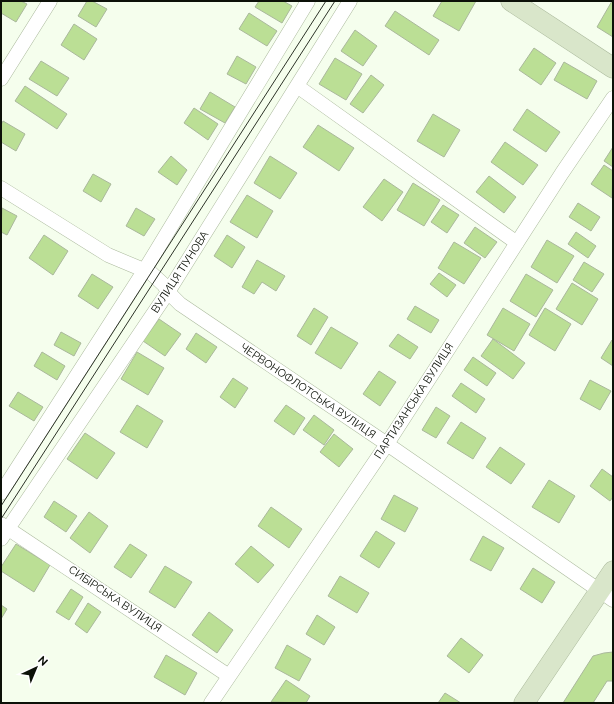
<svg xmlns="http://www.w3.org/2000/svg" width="614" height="704" font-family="Raleway,sans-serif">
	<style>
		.building { fill: #bbdf95; stroke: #aab89c }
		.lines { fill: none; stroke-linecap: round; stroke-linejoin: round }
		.street-casing { stroke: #acba9e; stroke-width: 15 }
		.secondary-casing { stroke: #acba9e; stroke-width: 21 }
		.street { stroke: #fff; stroke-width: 14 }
		.secondary { stroke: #d9e6ca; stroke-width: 20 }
		.tram { stroke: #2d3328; stroke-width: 1 }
		.labels { text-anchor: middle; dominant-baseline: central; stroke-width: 3.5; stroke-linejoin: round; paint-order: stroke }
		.street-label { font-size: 11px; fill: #0c1108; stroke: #fff }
	</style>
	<rect width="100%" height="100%" fill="#f5feed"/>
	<path class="building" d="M1,1H21L27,4L16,22L1,13Z
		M87,1H92L107,9L96,27L78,16Z
		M259,1H283L292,6L282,23L255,7Z
		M442,1H476L459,31L433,16Z
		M612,1L613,2V37L597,27Z
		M395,11L439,40L429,55L385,26Z
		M249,13L277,31L267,46L239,29Z
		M74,24L97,39L84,60L61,45Z
		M355,30L377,46L363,66L341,51Z
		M534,48L556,63L541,85L519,70Z
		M237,56L256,67L246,84L227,74Z
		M335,58L362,74L346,100L319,84Z
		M41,61L69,78L57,96L29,79Z
		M564,62L597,81L587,99L554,80Z
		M371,75L384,85L363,113L350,104Z
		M25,86L67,114L57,129L15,101Z
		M210,92L235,107L225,123L200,109Z
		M194,108L218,124L208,140L184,123Z
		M527,109L560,132L546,152L513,130Z
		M433,114L460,130L444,157L417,141Z
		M3,121L25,134L16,151L1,142V125Z
		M318,125L354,148L339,171L303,147Z
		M505,142L538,165L523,185L491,162Z
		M613,147V167L604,161Z
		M171,156L187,170L177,185L158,172Z
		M270,156L297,173L280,199L254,183Z
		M604,165L613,171L612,198L591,184Z
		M93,174L111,184L101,202L83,191Z
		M489,176L516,197L504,213L476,192Z
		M384,179L403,192L382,221L363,207Z
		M413,183L440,200L424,226L397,210Z
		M247,195L273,211L257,238L230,222Z
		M578,203L600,217L591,231L569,217Z
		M443,205L459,215L447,233L431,222Z
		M2,208L17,216L7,235L1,232Z
		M136,208L155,219L144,236L126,226Z
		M475,227L497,242L485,258L464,243Z
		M576,232L596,246L588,258L568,244Z
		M44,235L68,251L53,275L29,258Z
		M227,235L245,247L232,268L214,256Z
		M547,240L574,256L557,283L531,267Z
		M454,242L481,258L464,284L438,268Z
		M257,260L285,276L276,291L262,282L254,294L242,287Z
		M584,262L604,274L592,292L573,280Z
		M439,273L456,285L447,297L430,284Z
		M92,274L113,287L98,309L78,296Z
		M526,274L553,290L536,317L510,301Z
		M572,283L598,299L582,325L556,309Z
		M415,306L439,320L431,333L407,319Z
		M314,308L328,317L311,345L297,336Z
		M503,308L530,324L514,351L487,335Z
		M545,308L571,324L555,351L529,335Z
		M159,319L181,334L165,356L143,341Z
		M331,327L358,343L341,369L315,353Z
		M61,332L81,343L74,356L54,345Z
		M196,333L217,347L206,363L186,349Z
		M398,334L418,347L410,359L389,346Z
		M493,339L525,363L513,379L481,356Z
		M612,340L613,341V366L601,358Z
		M42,352L65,366L57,380L34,366Z
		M137,352L164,368L148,395L121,379Z
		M473,357L496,373L487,386L464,370Z
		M379,371L396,382L380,406L363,394Z
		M233,378L248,388L235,408L220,397Z
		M590,380L611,391L600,410L580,399Z
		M461,383L485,399L476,413L452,396Z
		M18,392L43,407L34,421L9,406Z
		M137,405L163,421L147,448L120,432Z
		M286,405L305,418L294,435L274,421Z
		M436,407L450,416L436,438L422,430Z
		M314,415L334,430L324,445L303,430Z
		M461,422L486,438L473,459L447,443Z
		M85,433L115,453L97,479L67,459Z
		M334,434L353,449L339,467L320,452Z
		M500,447L525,464L511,484L486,467Z
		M602,469L613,477V497L610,501L590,486Z
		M549,480L575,496L559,523L532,507Z
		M394,495L418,508L405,532L381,519Z
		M54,501L77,516L66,532L44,517Z
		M271,507L302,529L289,548L258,526Z
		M89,512L108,526L90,553L70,538Z
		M376,531L395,543L379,568L360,556Z
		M483,536L504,548L491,571L470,560Z
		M16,544L50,565L34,592L1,571V567Z
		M130,544L147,555L131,578L114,567Z
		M251,546L274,565L258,583L235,564Z
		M165,566L192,582L175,608L149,592Z
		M533,568L555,582L542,603L520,589Z
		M340,576L369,593L357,613L328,596Z
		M71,589L83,597L69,620L56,612Z
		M88,603L101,612L87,633L75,624Z
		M1,605L7,609L1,619Z
		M209,612L233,630L217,653L192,635Z
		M317,615L335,627L324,645L306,634Z
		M461,638L483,655L469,673L447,656Z
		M287,645L311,659L299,681L275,668Z
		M613,652V681H607L593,703H563L593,656L604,653Z
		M166,655L197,673L185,695L154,677Z
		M286,680L310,696L306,703L271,702Z
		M445,693L461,703H438Z"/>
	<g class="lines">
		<g class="street-casing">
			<path id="street" d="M1,79L50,1
				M297,86L517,243
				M1,188L108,255L151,273L164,285L168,292L180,304L387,444L613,600
				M1,493L144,271L308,1
				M1,524L229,676
				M1,539L168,292L350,1
				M211,703L387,444L562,173L613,98"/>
		</g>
		<g class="secondary-casing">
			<path id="secondary" d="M511,1L613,68
				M524,703L613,571"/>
		</g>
		<use href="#street" class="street"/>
		<use href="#secondary" class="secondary"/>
		<path class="tram" d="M1,506L326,1
			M1,519L335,1"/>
	</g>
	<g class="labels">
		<g class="street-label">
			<text transform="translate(180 272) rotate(-57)">ВУЛИЦЯ ТІУНОВА</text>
			<text transform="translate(308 391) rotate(34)">ЧЕРВОНОФЛОТСЬКА ВУЛИЦЯ</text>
			<text transform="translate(414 401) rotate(-57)">ПАРТИЗАНСЬКА ВУЛИЦЯ</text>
			<text transform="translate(115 599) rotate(34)">СИБІРСЬКА ВУЛИЦЯ</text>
		</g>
	</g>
	<rect width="614" height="704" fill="none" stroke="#0c1108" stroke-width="4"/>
	<g transform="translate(36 668) rotate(44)" stroke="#ffffff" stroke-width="3" paint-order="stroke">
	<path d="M0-3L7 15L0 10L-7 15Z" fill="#0c1108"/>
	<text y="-6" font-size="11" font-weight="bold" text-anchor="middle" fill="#0c1108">N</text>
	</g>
</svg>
